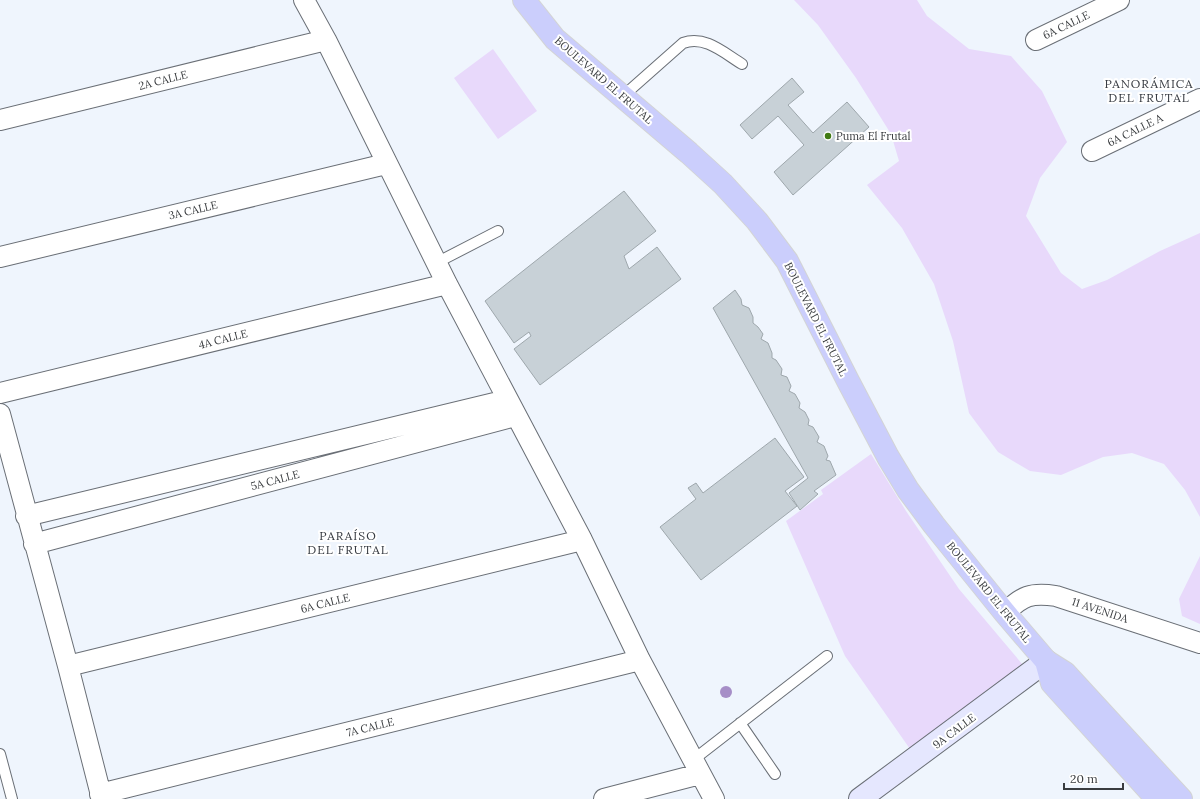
<svg xmlns="http://www.w3.org/2000/svg" width="1200" height="799" font-family="Lora,serif">
	<style>
		.green { fill: #e8d9fb }
		.building { fill: #c8d1d7; stroke: #9ea7ac }
		.lines { fill: none; stroke-linecap: round; stroke-linejoin: round }
		.service-casing { stroke: #6a6f76; stroke-width: 12 }
		.minor-casing { stroke: #6a6f76; stroke-width: 22 }
		.secondary-casing { stroke: #6a6f76; stroke-width: 24 }
		.primary-casing { stroke: #d3d4d5; stroke-width: 24 }
		.service { stroke: #fff; stroke-width: 10 }
		.minor { stroke: #fff; stroke-width: 20 }
		.secondary { stroke: #e5e7fe; stroke-width: 22 }
		.primary { stroke: #cbcefc; stroke-width: 22 }
		.tree { fill: #a68ec7 }
		.poi-dot { fill: #417b13; stroke: #fff; stroke-width: 1.5 }
		.labels { text-anchor: middle; dominant-baseline: central; stroke-width: 4; stroke-linejoin: round; paint-order: stroke }
		.street-label { font-size: 11px; fill: #393c3f; stroke: #fff }
		.poi-label { font-size: 11px; fill: #393c3f; stroke: #fff; text-anchor: start }
		.neighbourhood-label { font-size: 12px; letter-spacing: 1px; fill: #373b42; stroke: #fff }
	</style>
	<rect width="100%" height="100%" fill="#eff5fd"/>
	<path class="green" d="M794,0H917L927,16L969,49L1011,56L1042,91L1067,142L1040,178L1026,216L1061,273L1082,289L1107,280L1160,251L1200,233V517L1185,490L1164,464L1132,453L1103,457L1061,475L1030,471L998,452L969,413L953,341L934,284L902,228L867,185L899,161L891,134L856,78L818,25Z
		M493,49L537,111L498,139L454,78Z
		M871,454L906,511L959,589L1023,665L910,749L845,656L786,521L823,494L821,490Z
		M1200,556V624L1182,616L1179,599Z"/>
	<path class="building" d="M792,78L804,92L788,105L813,133L847,102L869,127L793,195L774,172L804,145L778,116L752,139L740,125Z
		M624,191L656,231L624,256L629,269L657,247L681,279L540,385L514,349L531,336L529,332L514,343L485,301Z
		M735,290L741,299L742,305L749,308L753,317V323L758,327L763,334L761,339L768,343L772,353V358L776,360L782,369L781,375L787,377L791,386L789,391L795,394L800,403L799,408L805,412L809,420L808,425L813,427L819,437L817,442L824,446L828,456L826,460L830,461L836,475L814,491L818,494L800,510L789,493L808,478L713,308Z
		M775,438L804,477L785,491L797,506L701,580L660,527L696,499L688,488L696,483L703,493Z"/>
	<g class="lines">
		<g class="service-casing">
			<path id="service" d="M622,97L683,43C705,35 724,53 742,64
				M436,263L498,231
				M740,723L775,774
				M0,754L12,799
				M693,760L827,656"/>
		</g>
		<g class="minor-casing">
			<path id="minor" d="M304,0L326,40L447,284L582,540L640,660L714,799
				M1036,40L1119,0
				M0,120L326,40
				M1092,151L1200,99
				M0,257L386,164
				M0,393L447,284
				M0,414L68,666L102,799
				M26,516L507,400
				M34,544L515,416
				M1005,613C1022,596 1031,592 1056,596L1200,643
				M68,666L582,540
				M100,794L640,660
				M604,799L700,774"/>
		</g>
		<g class="secondary-casing">
			<path id="secondary" d="M860,799L1046,661"/>
		</g>
		<g class="primary-casing">
			<path id="primary" d="M524,0L555,39L689,153L723,184L757,221L787,261L848,381L888,457L908,490L934,525L1005,613L1046,661L1065,673L1181,799
				M1046,661L1052,683L1157,799"/>
		</g>
		<use href="#service" class="service"/>
		<use href="#minor" class="minor"/>
		<use href="#secondary" class="secondary"/>
		<use href="#primary" class="primary"/>
	</g>
	<circle class="tree" cx="726" cy="692" r="6"/>
	<circle class="poi-dot" cx="828" cy="136" r="4"/>
	<g class="labels">
		<g class="street-label">
			<text transform="translate(1066 25) rotate(-26)">6A CALLE</text>
			<text transform="translate(163 80) rotate(-14)">2A CALLE</text>
			<text transform="translate(604 80) rotate(41)">BOULEVARD EL FRUTAL</text>
			<text transform="translate(1135 130) rotate(-26)">6A CALLE A</text>
			<text transform="translate(193 210) rotate(-13)">3A CALLE</text>
			<text transform="translate(816 319) rotate(63)">BOULEVARD EL FRUTAL</text>
			<text transform="translate(223 339) rotate(-14)">4A CALLE</text>
			<text transform="translate(275 480) rotate(-15)">5A CALLE</text>
			<text transform="translate(989 592) rotate(51)">BOULEVARD EL FRUTAL</text>
			<text transform="translate(325 603) rotate(-14)">6A CALLE</text>
			<text transform="translate(1100 610) rotate(18)">11 AVENIDA</text>
			<text transform="translate(370 727) rotate(-14)">7A CALLE</text>
			<text transform="translate(954 731) rotate(-37)">9A CALLE</text>
		</g>
		<g class="poi-label">
			<text x="836" y="136">Puma El Frutal</text>
		</g>
		<g class="neighbourhood-label">
			<text x="1149" y="83">PANORÁMICA<tspan x="1149" dy="14">DEL FRUTAL</tspan></text>
			<text x="348" y="535">PARAÍSO<tspan x="348" dy="14">DEL FRUTAL</tspan></text>
		</g>
	</g>
	<path d="M1064 783v6h59v-6" fill="none" stroke="#393c3f" stroke-width="2"/>
	<text x="1070" y="783" font-size="12" fill="#393c3f" stroke="#ffffff" stroke-width="3" paint-order="stroke">20 m</text>
</svg>
